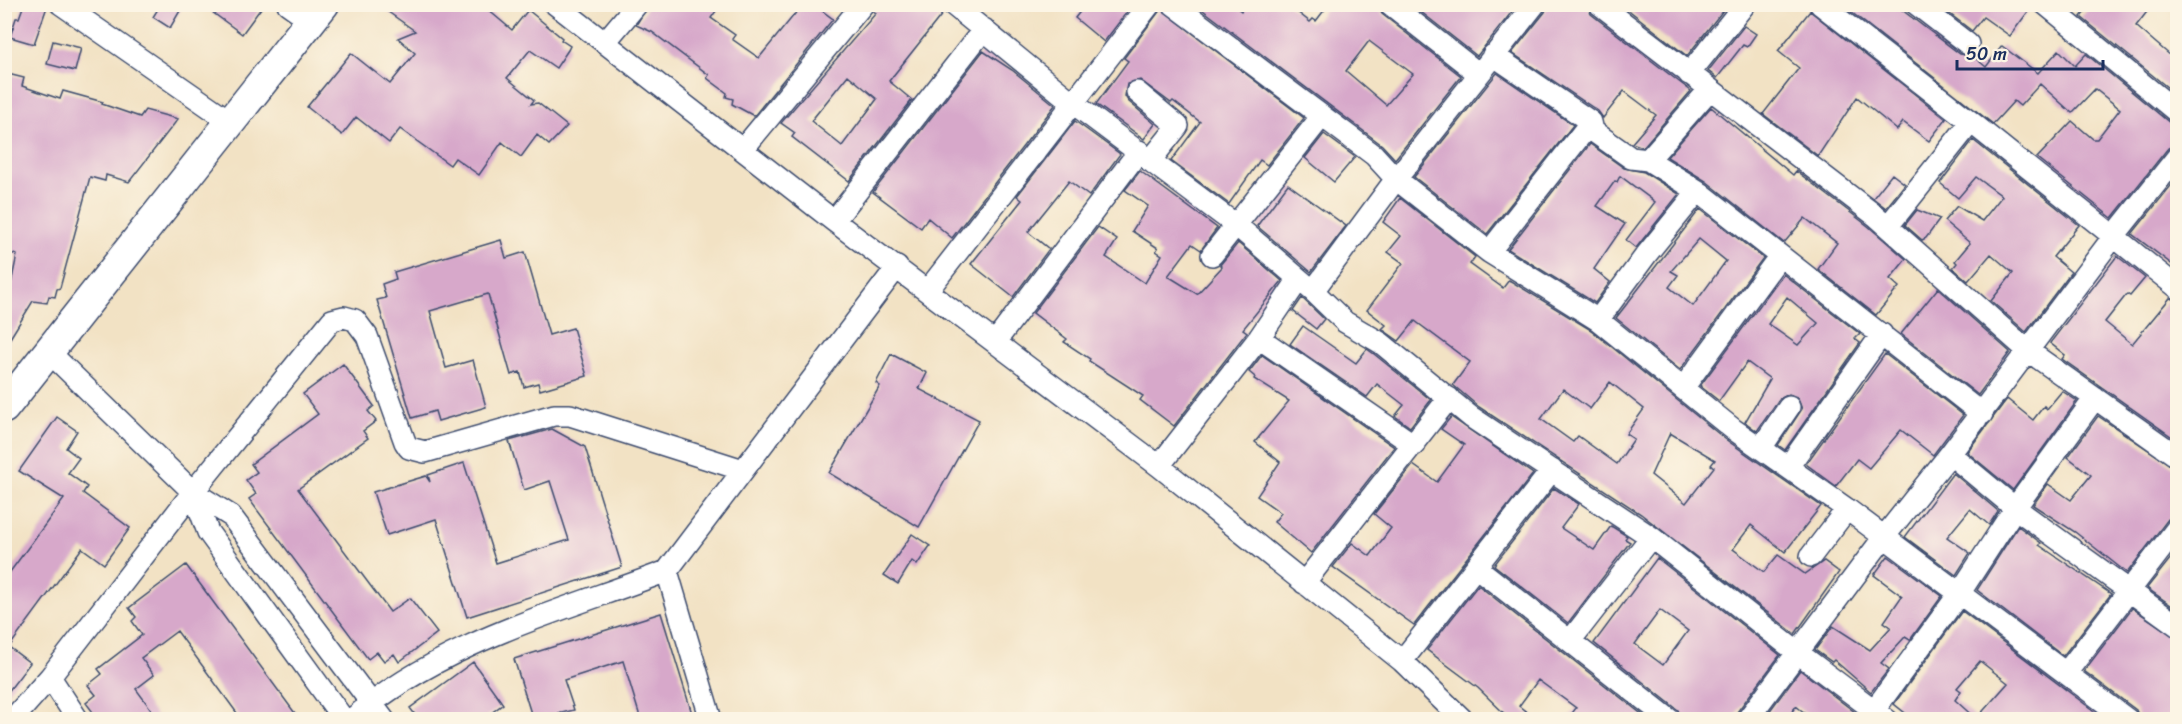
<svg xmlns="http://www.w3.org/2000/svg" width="2182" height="724" font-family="Sriracha,sans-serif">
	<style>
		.building { fill: #d7a8ca; fill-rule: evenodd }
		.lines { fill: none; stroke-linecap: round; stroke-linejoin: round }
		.street-casing { stroke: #3b4a6d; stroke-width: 24 }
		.secondary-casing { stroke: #3b4a6d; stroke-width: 33 }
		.street { stroke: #fff; stroke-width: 21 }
		.secondary { stroke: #fff; stroke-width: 30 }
	</style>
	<rect width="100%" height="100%" fill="#fcf5e5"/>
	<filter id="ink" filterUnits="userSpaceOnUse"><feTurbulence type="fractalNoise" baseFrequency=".0167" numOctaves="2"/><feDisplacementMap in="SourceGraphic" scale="12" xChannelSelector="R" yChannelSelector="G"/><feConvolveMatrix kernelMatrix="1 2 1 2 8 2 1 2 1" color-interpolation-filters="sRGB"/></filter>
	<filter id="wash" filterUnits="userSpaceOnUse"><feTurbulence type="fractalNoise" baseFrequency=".008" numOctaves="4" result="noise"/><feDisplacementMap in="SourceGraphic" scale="24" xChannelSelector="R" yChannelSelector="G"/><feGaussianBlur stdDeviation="1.35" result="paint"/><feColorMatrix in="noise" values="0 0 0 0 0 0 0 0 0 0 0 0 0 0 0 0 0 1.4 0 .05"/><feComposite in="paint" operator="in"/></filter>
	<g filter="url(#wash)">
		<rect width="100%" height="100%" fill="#f2e2c4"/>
		<g id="blocks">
			<path class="building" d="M24,4H48L34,44L10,37L16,18H19Z
				M161,4H184L170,28L153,17Z
				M201,4H264L242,34Z
				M377,4H481L512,30L528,10L562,38L561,40L570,46L568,50L556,68L530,50L507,78L534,100L531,104L538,103L567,126L549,145L537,135L521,157L502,142L479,175L455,158L450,165L400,129L389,143L356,117L342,135L307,107L351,53L390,84L415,53L398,38L415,31Z
				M649,4H721L711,18L735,35L732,39L759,58L803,4H813L833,19L754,116L732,104L733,99L726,97L727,93L707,78L709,75L652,32L636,25Z
				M875,4H940L943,13L889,81L912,100L849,181L792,137L795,133L781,123L876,13L873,11ZM848,75L877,99L842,146L811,121Z
				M1086,4H1133L1104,42L1075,18Z
				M1195,4H1232L1241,11L1246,4H1287L1310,22L1313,19L1316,21L1329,4H1378L1382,14L1461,76L1395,159L1382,145ZM1369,41L1413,74L1386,105L1346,71Z
				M1411,4H1518L1477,56Z
				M1548,4H1587L1591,14L1691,91L1643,147L1632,143L1656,115L1624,91L1603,118L1598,111L1512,53L1545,12Z
				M1621,4H1728L1687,56Z
				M1841,4H1894L1960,54L1973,56L1986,67L2002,46L2038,73L2059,50L2075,66L2086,54L2170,123L2178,126V144L2168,148L2112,218L2037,158L2072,121L2093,139H2097L2120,109L2095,89L2072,113L2040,84L2020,106L2014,101L1993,124Z
				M1951,4H2033V5L2010,36L1983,17L1972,31L1946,11Z
				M2091,4H2153L2136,26L2178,62V96L2081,17Z
				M1161,9L1304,118L1267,165L1260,160L1229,204L1171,161L1200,122L1173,101L1171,103L1140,80L1127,84L1125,96L1128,101L1155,124L1144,139L1096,104L1128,61L1124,58Z
				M1810,11L1946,119L1929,141L1903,122L1897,130L1857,97L1818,156L1763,114L1799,68L1778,51Z
				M1744,26L1756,34L1747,47L1743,45L1717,78L1708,71Z
				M53,41L81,48L75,71L47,64Z
				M983,51L1012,70L1055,105L952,238L928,218L921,228L873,192Z
				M4,73L24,78L22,86L60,99L63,91L103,102L102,104L140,117L145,110L178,119L129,182L106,175L105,181L90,177L60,288L57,289L55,297L49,296L47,303L33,301L4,348V302L7,303L17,255L4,251V134L12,108L4,106Z
				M1497,73L1573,125L1487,234L1414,177Z
				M1711,107L1793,175L1796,171L1868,226L1906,259L1890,279L1899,287L1876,315L1818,269L1837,243L1805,218L1784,243L1706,181L1667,157Z
				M1075,121L1120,154L1089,196L1069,181L1028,232L1049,249L1013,297L971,264L1022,200L1017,196Z
				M1324,134L1355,157L1334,182L1305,158Z
				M1973,140L2079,225L2053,257L2071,272L2026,332L1991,301L2013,273L1991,254L1968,281L1953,268L1957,263L1955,261L1970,243L1944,221L1957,206L1982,221L2002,196L1976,177L1958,198L1940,183Z
				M1590,144L1624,168L1644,172L1679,194L1636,248L1626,240L1655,202L1620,176L1617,182L1615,181L1597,206L1625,224L1594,269L1610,282L1595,303L1508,249Z
				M1140,171L1217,228L1201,250L1192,244L1168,276L1197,294L1222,267L1220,265L1238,243L1282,281L1243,329L1247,332L1174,426L1140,400L1143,396L1089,361L1090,359L1064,342L1067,339L1033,313L1098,227L1117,240L1106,257L1145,283L1162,255L1156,251L1158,248L1132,231L1148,206L1125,190Z
				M1892,174L1905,184L1886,208L1873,198Z
				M2178,177V269L2132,234Z
				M1288,184L1346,226L1311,272L1257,226Z
				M1400,198L1475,257L1470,264L1503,288L1509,280L1591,330L1725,439L1821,506L1785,552L1751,525L1733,549L1764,572L1778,555L1805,574L1824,561L1839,572L1795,634L1641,514L1479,407L1453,385L1470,362L1415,321L1399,341L1382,329L1386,325L1367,310L1403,263L1388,252L1401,236L1383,222ZM1610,382L1644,409L1626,434L1634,439L1617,464L1578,436L1573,442L1541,419L1563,389L1590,409ZM1670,433L1715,460L1711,465L1714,467L1686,503L1651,475Z
				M1700,209L1763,258L1680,370L1616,318ZM1699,239L1726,261L1693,306L1669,287L1678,275L1671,271Z
				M1917,210L1940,219L1926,238L1922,240L1905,225Z
				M501,240L506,258L525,252L549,335L573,328L587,376L540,390L538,383L524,387L520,372L511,375L488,294L430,311L446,368L473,360L486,407L438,421L435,411L412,418L377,300L386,298L382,284L396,279L394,272Z
				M2117,256L2145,278L2130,296L2127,294L2105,322L2132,344L2170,298L2178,301V441L2062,359L2065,355L2050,343Z
				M1783,274L1860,334L1855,339L1860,343L1785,450L1778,445L1802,409L1797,397L1789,394L1779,399L1757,431L1745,422L1770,379L1747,362L1719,401L1700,386ZM1787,297L1818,323L1798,345L1768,324Z
				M1938,288L2010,352L1978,395L1901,334Z
				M1302,298L1324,319L1316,329L1293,311Z
				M1303,326L1356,363L1367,349L1374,354L1431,400L1410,427L1395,416L1404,405L1377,384L1367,397L1290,344Z
				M891,354L927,373L919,389L979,420L919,527L829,473L880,386L876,383Z
				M1885,354L1963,415L1933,455L1901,430L1869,468L1857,459L1836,486L1806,464Z
				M1262,355L1394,447L1311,553L1274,522L1281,513L1257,496L1280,462L1255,442L1289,401L1254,379L1255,377L1249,372Z
				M343,364L374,406L368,411L376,421L363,431L368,438L298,489L390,612L410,598L437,633L399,662L394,654L384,661L377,652L368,659L249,499L256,494L246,480L257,472L251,464L318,414L303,394Z
				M2062,391L2077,401L2013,490L1967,452L2007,399L2033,420L2044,406L2047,409Z
				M2098,416L2178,470V515L2168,519L2127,573L2075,532L2033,505L2048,484L2071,500L2091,475L2068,457Z
				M57,417L77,431L66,448L79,458L68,473L87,487L83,493L130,528L104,564L82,548L9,647L30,663L4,697V580L64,499L19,471Z
				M1451,417L1533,474L1414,625L1333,567L1352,543L1370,556L1391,528L1374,514L1413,465L1437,482L1464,445L1441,429Z
				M552,429L585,447L622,567L467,617L436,519L387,535L373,492L426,476L430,482L428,475L464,463L496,563L569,540L550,481L524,490L509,441Z
				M1953,473L1998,511L1989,525L1970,509L1947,537L1970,553L1956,575L1905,537Z
				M1554,488L1579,504L1561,528L1594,550L1611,526L1627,536L1625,539L1630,542L1568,623L1494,565Z
				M2018,526L2041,543L2039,545L2111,594L2063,656L1977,590Z
				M912,534L930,546L917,565L912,561L898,584L884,575Z
				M2174,554L2178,557V610L2147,588Z
				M1888,556L1942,596L1910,640L1905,637L1881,663L1889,669L1871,692L1834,660L1832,662L1815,650L1833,626L1870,650L1891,627L1884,622L1902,596L1874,575Z
				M1657,558L1780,655L1737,712L1734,720H1682L1678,710L1594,643ZM1660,610L1688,631L1663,665L1635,644Z
				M186,565L300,720H242L177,631L141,658L154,675L136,689L159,720H99L86,703L96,695L88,685L102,674L98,669L142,635L132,621L136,617L129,608Z
				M1478,585L1649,720H1567L1576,708L1538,680L1519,706L1537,720H1511L1478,688L1427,650Z
				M2132,608L2178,639V720H2140L2136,710L2084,671Z
				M1962,611L2106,720H1914L1894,704ZM1980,661L2008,683L1976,719L1955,700L1961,691L1957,688Z
				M661,613L694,720H641L623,661L564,680L574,710L533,720L514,659Z
				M473,662L503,704L482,720H419L410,708Z
				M1800,670L1856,713L1851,720H1814L1796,706L1786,720H1763Z"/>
		</g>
	</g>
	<g filter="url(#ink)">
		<use href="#blocks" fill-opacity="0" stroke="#3b4a6d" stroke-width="1.5"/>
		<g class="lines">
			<g class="street-casing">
				<path id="street" d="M61,4L231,122
					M288,4L312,21
					M555,4L834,221L1159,466L1402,661L1463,720
					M952,4L1073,103L1236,225L1313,291L1396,179L1535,4
					M1173,4L1374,155L1396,179L1489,252L1598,320L1733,429L1847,509L2128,720
					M1390,4L1479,74
					M1599,4L1876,216L2027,350L2178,457
					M1820,4L1971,122L2178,288
					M1916,4L1968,44
					M2045,4L2178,113
					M605,42L637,4
					M1493,55L1591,122L1593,131L1631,158L1648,160L1698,191L1982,414
					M1689,74L1745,4
					M1137,92L1178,126L1150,161
					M743,149L863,4
					M1648,160L1710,89
					M834,221L984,29
					M1888,226L1971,122
					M1489,252L1591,122
					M1212,255L1322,116
					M928,290L1150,4
					M1313,291L1345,322L1381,343L1471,417L1651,537L1798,653L1887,720
					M1598,320L1646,255L1698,191
					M1259,338L1414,445
					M996,341L1139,151
					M49,352L193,492L231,516L384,720
					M1683,388L1779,257
					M1761,448L1789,407
					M1950,454L2114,236L2178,156
					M1159,466L1259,338L1299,279
					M1788,467L1882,334
					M193,492L208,532L344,720
					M1811,556L1847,509
					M1476,567L1670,720
					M1304,583L1449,398
					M1570,641L1651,537
					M1402,661L1552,470
					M2066,673L2178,527
					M50,677L193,492L332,320L344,317L355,320L367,336L405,442L409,448L425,452L554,415H570L743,470
					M12,720L50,677L78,720
					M351,720C439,643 559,612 667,571
					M711,720L667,571L897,267
					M1747,720L1884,537L1950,454L2015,508L2178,626
					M1867,720L1959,594L2015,508L2095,398"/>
			</g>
			<g class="secondary-casing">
				<path id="secondary" d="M4,408L324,4"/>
			</g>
			<use href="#street" class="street"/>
			<use href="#secondary" class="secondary"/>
		</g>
	</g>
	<rect width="2182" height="724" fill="none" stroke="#fcf5e5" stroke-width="24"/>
	<path d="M1957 60v9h146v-9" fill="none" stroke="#1b2f5e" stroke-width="3"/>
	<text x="1966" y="60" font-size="18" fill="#1b2f5e" stroke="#fcf5e5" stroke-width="4.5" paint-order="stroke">50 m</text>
</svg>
